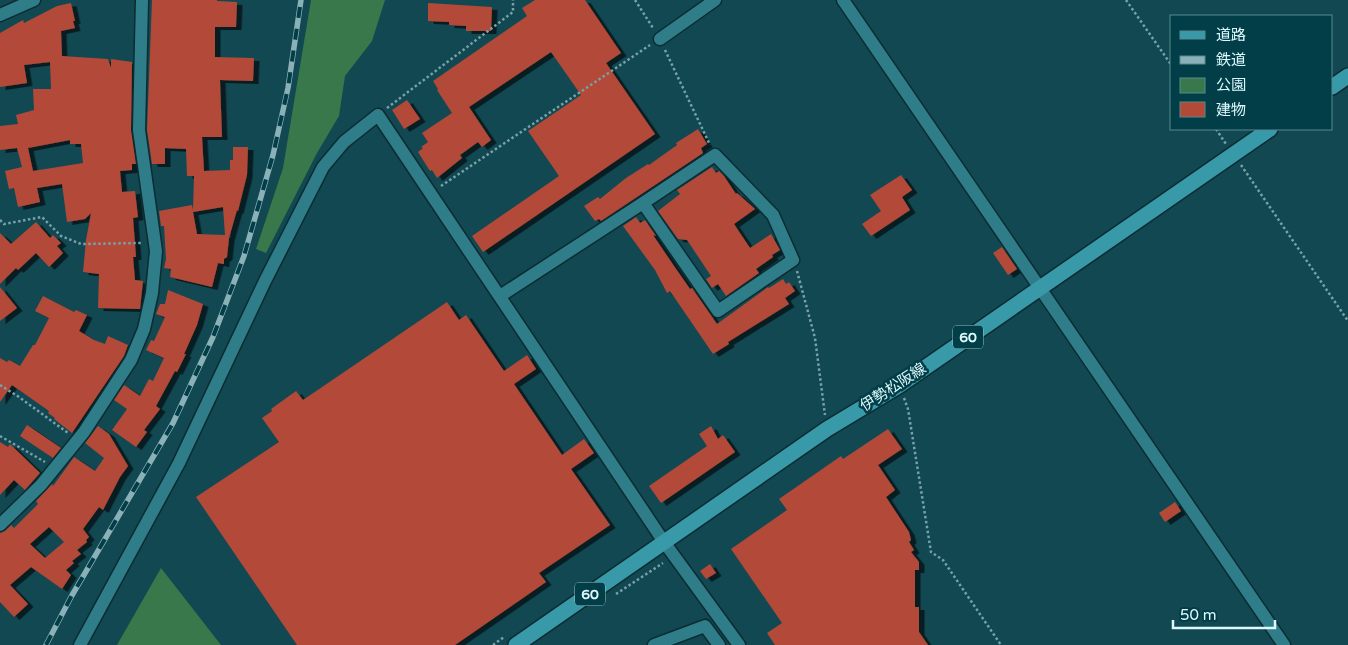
<svg xmlns="http://www.w3.org/2000/svg" width="1348" height="645" font-family="'Varela Round','Noto Sans JP',sans-serif">
	<style>
		.green { fill: #38784b }
		.building { fill: #b34937; fill-rule: evenodd; filter: url(#shadow) }
		.lines { fill: none; stroke-linecap: round; stroke-linejoin: round }
		.minor-casing { stroke: #0c2c32; stroke-width: 15 }
		.major-casing { stroke: #0c2c32; stroke-width: 18 }
		.path { stroke: #78a1a9; stroke-width: 2.5; stroke-dasharray: 2.5 2.5; stroke-linecap: butt }
		.minor { stroke: #307d8a; stroke-width: 12 }
		.major { stroke: #3899a9; stroke-width: 15 }
		.rail-casing { stroke: #8ab1b8; stroke-width: 5.5 }
		.rail { stroke: #013e47; stroke-width: 4; stroke-dasharray: 11; stroke-linecap: butt }
		.labels { text-anchor: middle; dominant-baseline: central; stroke-width: 5; stroke-linejoin: round; paint-order: stroke }
		.shield { fill: #013e47; stroke: #9cc1c7; stroke-width: 1 }
		.shield-label { font-size: 14px; font-weight: bold; fill: #def9fe }
		.street-label { font-size: 15px; fill: #def9fe; stroke: #013e47 }
	</style>
	<defs>
		<filter id="shadow"><feDropShadow dx="5.5" dy="3" stdDeviation="0" flood-color="#0009"/></filter>
	</defs>
	<rect width="100%" height="100%" fill="#114852"/>
	<path class="green" d="M311,0H385L372,41L345,76L339,116L317,153L266,253L256,249L283,168Z
		M161,568L221,645H117Z"/>
	<path class="building" d="M152,0H217V1L237,2L236,27H215V57L254,58L253,81L220,80L222,137H202L204,171L230,170V160H233V147H248L247,175L238,211L237,210L229,238L227,257L224,259V264L218,263L212,287L170,277L171,269L164,268L166,259L164,226H161L159,211L192,205L193,210L194,176H187L186,149L165,148V164H152L147,130ZM223,207L225,235L197,234L193,212Z
		M535,0H585L621,53L606,63L655,134L483,252L472,236L559,176L528,131L581,95L551,52L469,107L491,140L482,147L478,142L460,155L462,158L437,178L432,170L430,171L418,152L423,148L421,147L428,142L422,133L452,113L437,90L438,89L433,81L527,16L522,8Z
		M71,3L75,21H73L75,28L61,31L62,56L108,59L111,68V59L132,62L131,130L136,164H132V170L120,171L122,192L135,191L138,217L133,218L136,257H133L135,280L143,281L140,309L98,308L99,274L83,272L86,240L91,213L85,219L67,222L62,184L37,188L40,202L18,207L14,188L9,189L5,171L22,167L17,148L0,150V126L18,124L16,115L34,110L33,89H51L50,62L24,65L27,83L0,87V33L23,20L24,23L57,6ZM70,140V144H81L83,163L33,171L28,148Z
		M428,3L492,7L491,31H466V26L449,25V22L428,21Z
		M407,100L420,119L404,129L392,110Z
		M698,129L707,144L701,148L703,153L601,221L599,219L595,221L584,206L598,197L600,199L626,178L648,164L649,165L677,145L676,143Z
		M712,167L716,173L719,171L724,176L736,194L737,193L755,209L734,224L750,248L771,234L780,250L772,255L773,257L756,269L759,273L726,296L718,284L712,288L706,279L711,276L687,240L678,239L658,211L680,194L677,190Z
		M901,175L912,190L902,197L910,210L871,236L862,224L881,211L870,195Z
		M636,217L640,223L645,220L656,236L653,235L674,266L690,289L692,288L717,324L768,287L769,288L783,279L786,284L789,282L795,291L785,298L789,304L728,342L729,344L713,354L670,291L667,293L655,270L623,226Z
		M36,222L50,238L53,235L61,243L57,246L63,253L49,267L36,253L18,270L16,268L0,284V233L11,244Z
		M1002,247L1017,269L1008,275L993,253Z
		M0,287L17,308L0,321Z
		M168,290L203,304L197,325L184,354H186L177,372L175,371L156,406L160,409L144,430L147,432L136,447L112,430L127,409L114,400L124,385L140,396L149,379L153,381L164,358L146,350L151,340L154,341L165,317L156,314L160,304H165Z
		M43,296L74,312L76,310L87,315L79,331L94,340L105,344L108,336L128,345L124,356L72,433L54,419L55,418L48,413L49,411L12,385L0,402V358L7,362L9,360L20,366L33,345H35L49,318L35,311Z
		M447,302L459,320L466,315L504,371L527,355L536,369L514,384L562,455L584,439L594,453L571,469L610,525L539,573L546,582L455,645H297L196,497L279,442L262,418L272,411L271,409L296,391L303,400Z
		M27,425L61,448L53,458L20,436Z
		M98,426L109,434L128,466L120,477L103,510L99,507L83,529L89,537L86,540L87,542L77,550L81,554L72,561L74,563L66,570L71,575L62,589L31,567L10,585L28,604L14,617L0,602V533L5,531L11,525L14,528L38,504L36,501L52,484L53,486L74,457L95,471L104,458L85,443ZM49,527L64,542L45,558L30,544Z
		M711,426L718,439L723,435L735,452L661,503L649,486L707,446L699,434Z
		M888,429L902,449L878,465L895,490L886,497L909,532L911,540L909,542L914,550L911,552L919,562V570H915V607H919V632L928,645H775L767,633L782,623L731,549L787,510L779,499L841,456L843,459Z
		M0,442L8,447L10,444L40,473L25,490L14,480L0,495Z
		M1175,502L1181,511L1165,522L1159,513Z
		M710,564L716,573L706,579L700,571Z"/>
	<g class="lines">
		<g class="minor-casing">
			<path id="minor" d="M843,0L1284,645
				M0,15L34,0
				M660,39L715,0
				M715,155L773,215L793,260L718,311L643,203Z
				M500,296L643,203
				M0,525L41,485L84,432L131,360L144,329L152,293L156,251L139,130L142,0
				M80,645L179,463L265,281L323,167L344,142L378,115L664,542L739,645
				M654,645L705,626L719,645"/>
		</g>
		<g class="major-casing">
			<path id="major" d="M1332,87L1348,76
				M516,645L827,429L900,385L1270,129"/>
		</g>
		<path class="path" d="M635,0L653,28
			M1126,0L1172,66
			M665,50L710,145
			M387,108L513,12V0
			M1216,129L1226,144
			M1241,165L1348,321
			M441,186L650,45
			M0,220L4,224L42,217L61,236L81,244L142,243
			M797,271L815,338L825,415
			M0,385L19,397L68,433
			M904,398L908,409L931,552L943,560L1001,645
			M0,436L45,462
			M616,594L663,563
			M493,645L504,637"/>
		<use href="#minor" class="minor"/>
		<use href="#major" class="major"/>
		<g class="rail-casing">
			<path id="rail" d="M46,645L71,597L173,423L213,337L244,256L273,155L288,88L301,0"/>
		</g>
		<use href="#rail" class="rail"/>
	</g>
	<g class="labels">
		<g class="shield">
			<rect x="953" y="325.5" width="30" height="23" rx="4"/>
			<rect x="575" y="582.5" width="30" height="23" rx="4"/>
		</g>
		<g class="shield-label">
			<text x="968" y="337">60</text>
			<text x="590" y="594">60</text>
		</g>
		<g class="street-label">
			<text transform="translate(893 387) rotate(-33)">伊勢松阪線</text>
		</g>
	</g>
	<rect x="1170" y="15" width="162" height="115" fill="#013e47" stroke="#598990"/>
	<rect x="1180" y="31" width="25" height="8" fill="#3899a9" stroke="#598990"/>
	<text x="1216" y="40" font-size="15" fill="#def9fe">道路</text>
	<rect x="1180" y="56" width="25" height="8" fill="#8ab1b8" stroke="#598990"/>
	<text x="1216" y="65" font-size="15" fill="#def9fe">鉄道</text>
	<rect x="1180" y="78" width="25" height="15" fill="#38784b" stroke="#598990"/>
	<text x="1216" y="90" font-size="15" fill="#def9fe">公園</text>
	<rect x="1180" y="102" width="25" height="15" fill="#b34937" stroke="#598990"/>
	<text x="1216" y="115" font-size="15" fill="#def9fe">建物</text>
	<path d="M1173 620v8h102v-8" fill="none" stroke="#def9fe" stroke-width="2.5"/>
	<text x="1180" y="620" font-size="15" fill="#def9fe" stroke="#013e47" stroke-width="4" paint-order="stroke">50 m</text>
</svg>
